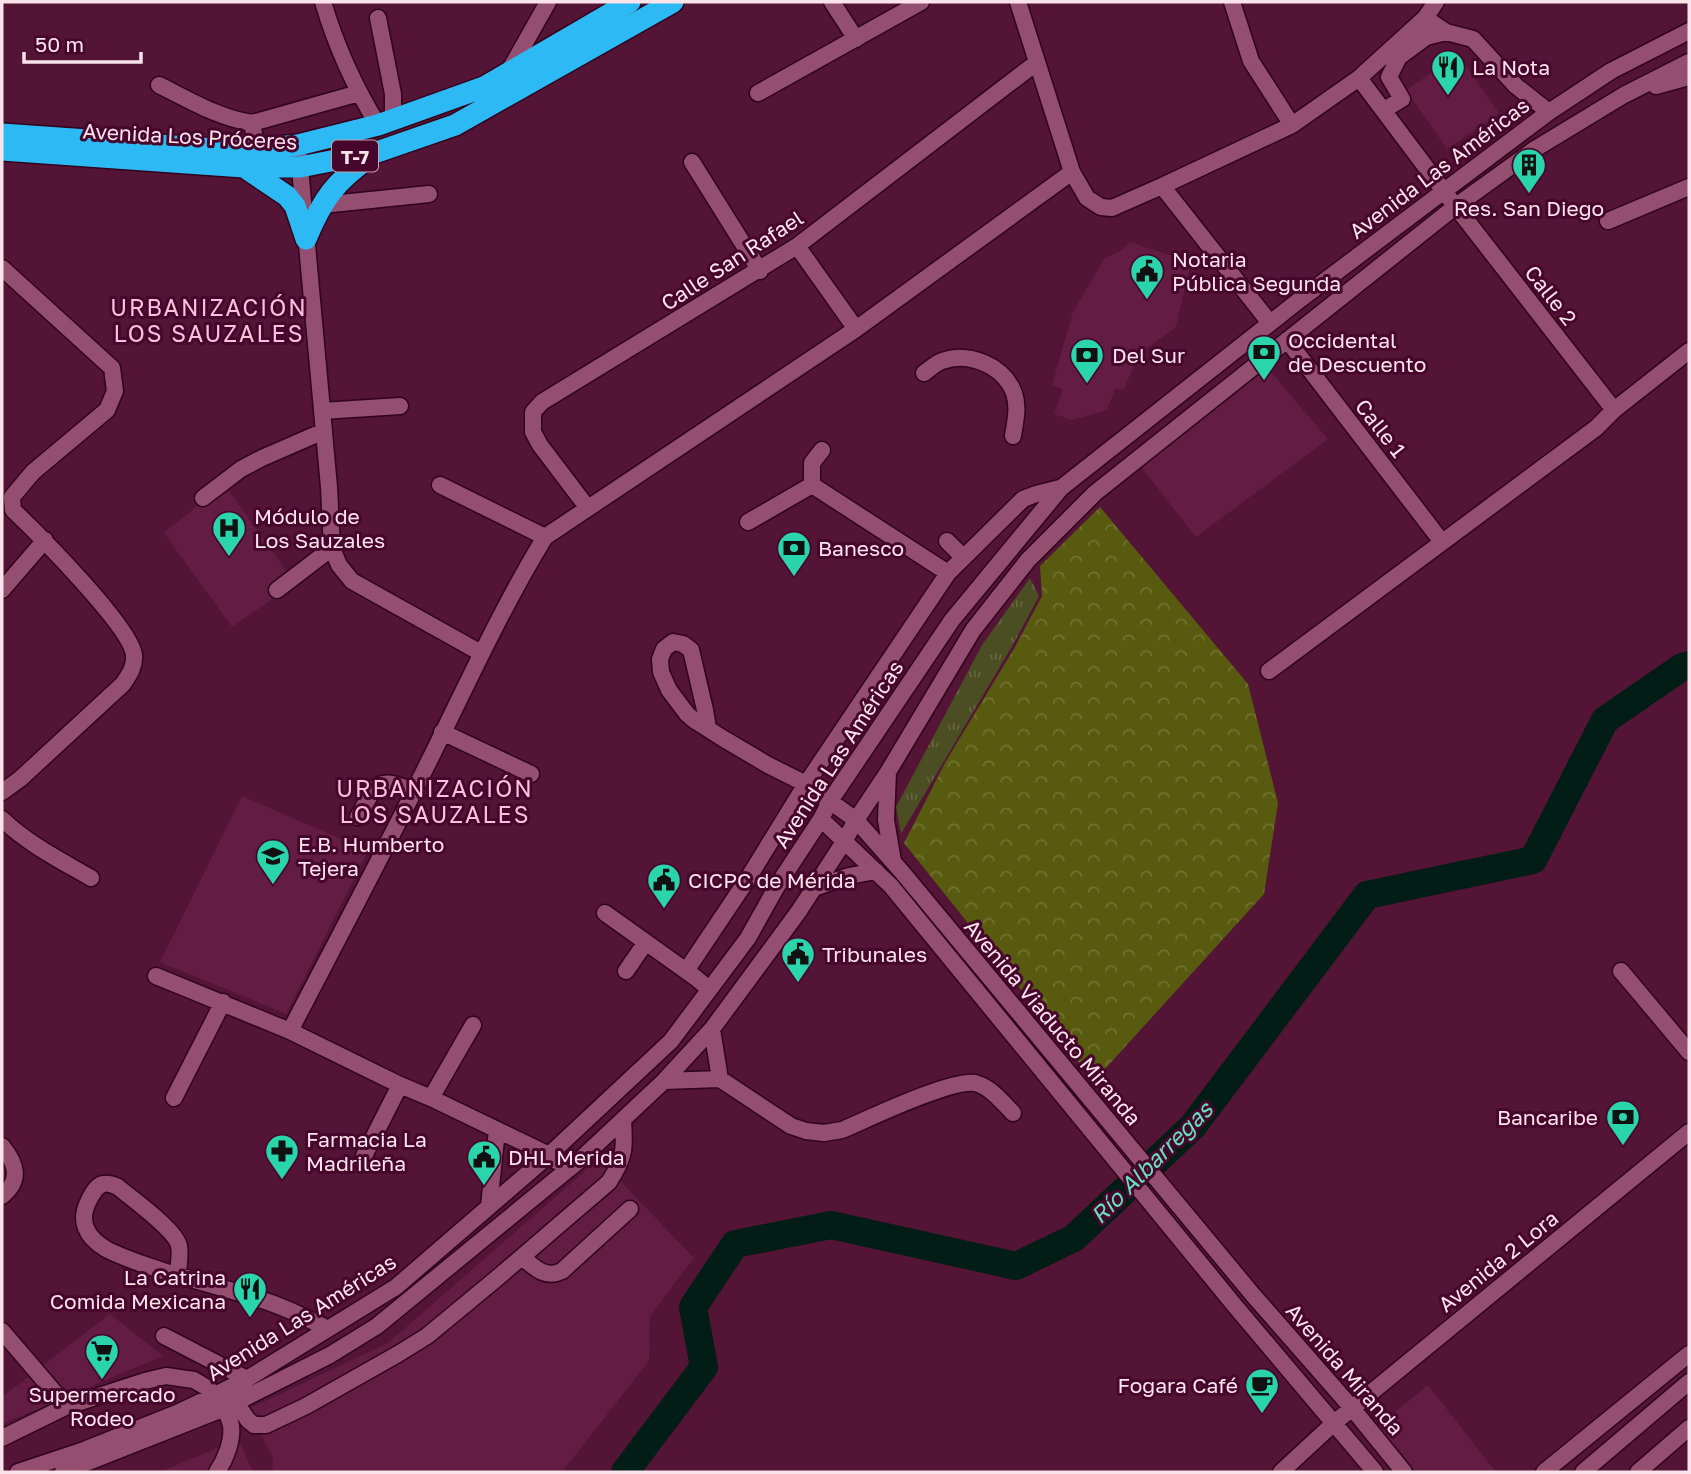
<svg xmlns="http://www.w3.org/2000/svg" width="1691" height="1474" font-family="'Golos Text',sans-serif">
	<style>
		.built { fill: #631d42 }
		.forest { fill: url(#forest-crowns) }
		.park { fill: url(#park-tufts) }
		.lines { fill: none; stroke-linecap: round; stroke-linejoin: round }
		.river { stroke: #021d15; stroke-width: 28 }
		.minor-casing { stroke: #31031c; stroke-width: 19 }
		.highway-casing { stroke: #31031c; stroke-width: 24 }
		.minor { stroke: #944f70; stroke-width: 16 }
		.highway { stroke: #2dbaf4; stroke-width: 21 }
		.labels { text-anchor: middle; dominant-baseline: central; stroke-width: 6; stroke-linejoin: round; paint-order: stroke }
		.shield { fill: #47072c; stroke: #c5a1b2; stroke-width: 2 }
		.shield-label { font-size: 19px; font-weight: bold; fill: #fbe3ec }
		.poi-label { font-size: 21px; fill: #fbe3ec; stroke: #47072c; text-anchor: start }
		.street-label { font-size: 21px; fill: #fbe3ec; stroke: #47072c }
		.neighbourhood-label { font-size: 23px; letter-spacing: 2px; fill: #ffbfda; stroke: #47072c }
		.water-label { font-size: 23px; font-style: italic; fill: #65e1be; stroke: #47072c }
	</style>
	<defs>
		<pattern id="forest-crowns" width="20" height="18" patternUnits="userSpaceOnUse" patternTransform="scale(1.75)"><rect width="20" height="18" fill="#585b0f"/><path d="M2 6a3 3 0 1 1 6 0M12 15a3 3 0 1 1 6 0" fill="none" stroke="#717232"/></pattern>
		<pattern id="park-tufts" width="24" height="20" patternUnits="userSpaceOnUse" patternTransform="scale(1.75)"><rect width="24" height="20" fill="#4b4d22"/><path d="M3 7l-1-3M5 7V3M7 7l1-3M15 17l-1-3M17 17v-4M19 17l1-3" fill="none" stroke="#666642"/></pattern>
	</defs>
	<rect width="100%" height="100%" fill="#531436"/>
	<path class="built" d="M1458,55L1499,113L1447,149L1406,90Z
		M1130,242L1191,262L1176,327L1139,354L1124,389H1115L1107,410L1072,420L1054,414L1063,389L1052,385L1073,312L1104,259L1122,250Z
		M1265,365L1328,439L1196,537L1138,463Z
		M224,484L295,583L232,627L164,533Z
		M242,796L368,851L286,1014L160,962Z
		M599,1159L694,1258L650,1316L649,1361L562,1472H272L273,1458L248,1409L388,1343Z
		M110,1314L163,1356L2,1424V1397Z
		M1428,1385L1496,1472H1415L1377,1427Z
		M237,1435L253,1472H160L213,1450Z"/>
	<path class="forest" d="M1100,507L1248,684L1278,803L1264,894L1094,1081L904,843L946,761L1015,647L1042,596L1040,566Z"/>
	<path class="park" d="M1030,578L1039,596L1014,643L901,834L896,807L982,645Z"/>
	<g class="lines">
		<path class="river" d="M625,1472L704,1367L693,1307L735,1244L831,1225L1016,1266L1074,1238L1193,1126L1367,895L1533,860L1605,720L1682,667L1689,665"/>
		<g class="minor-casing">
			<path id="minor" d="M323,2C336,46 354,86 378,125
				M832,2L856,39
				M1018,2L1072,172L1087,198L1101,207L1112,208L1162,186L1292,125L1359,78L1425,18L1436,2
				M1232,2L1251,61L1292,125
				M378,18L393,94V120
				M1425,18L1446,32L1473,39L1516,86L1549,112
				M509,71L548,2
				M1359,78L1443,190L1614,410
				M159,85C189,100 219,118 252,123
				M1656,86L1689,77
				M758,93L921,2
				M1384,110L1402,99L1389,77L1399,57L1426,37L1446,32
				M257,149L252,123L359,93
				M299,157L329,487L332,548L339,565L352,581L481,653
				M692,162L760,271
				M1162,186L1270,323
				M322,205L429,194
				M1608,221L1689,187
				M797,246L856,329
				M2,268L112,368L115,391L107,410L33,472L12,497L13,510C37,533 131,627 134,655C135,667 129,675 123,684L20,779L2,792
				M1287,340L1442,542
				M924,373C930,369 936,363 942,361C969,351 1004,366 1014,393C1019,408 1015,422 1013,436
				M322,411L400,406
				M440,485L545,537
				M812,485L948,573
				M812,485V463L822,450
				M203,498L241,469L262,458L324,431
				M587,507L540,445L533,432V412L542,402L797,246L1036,63
				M748,522L812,485
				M947,541L963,557
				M2,590L45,540
				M277,590L332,548
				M1269,671L1596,428L1614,410L1689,351
				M708,728L705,710L691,650L683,644L673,642L664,649L660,659L661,672L669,690L687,714L694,720L724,739L768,765L806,784L856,820L902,872L1253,1295L1352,1408L1404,1472
				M442,732L531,774
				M888,772L886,820L893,861
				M358,817C376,785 376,774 414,792
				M2,819C28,844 60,860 91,878
				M821,819L891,886L1235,1306L1375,1472
				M814,888L849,876L876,871
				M605,913L696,978L709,989
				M626,971L646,942
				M686,971L747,880L806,784L948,573L1023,499L1036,494L1060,488
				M1621,971L1689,1052
				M156,976L290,1031L400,1085L431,1098L549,1155L556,1161
				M712,1029L720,1079
				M290,1031C331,952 373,873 413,793C457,707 495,619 545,537L856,329L1072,172
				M664,1081L720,1079L791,1126L806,1131L824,1133L842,1130C868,1119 951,1079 975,1083C991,1087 1002,1102 1013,1113
				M174,1098L223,1002
				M431,1098L473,1025
				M2,1146C16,1163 22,1180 2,1196
				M364,1156L400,1085
				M489,1206L497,1130
				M522,1257C535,1268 545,1279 562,1271L630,1209
				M178,1275C178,1266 181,1255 179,1246C176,1230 132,1199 118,1187C114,1185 107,1183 103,1184C96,1186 92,1194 89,1200C78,1221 86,1237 106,1249C125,1259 146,1265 166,1272C197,1281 228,1289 259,1299C283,1306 305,1317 328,1329
				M2,1331L55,1393L65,1407
				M164,1336L247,1379
				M236,1403L248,1420L254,1425H266L306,1406L398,1354L427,1336L496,1279L609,1182C625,1157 625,1149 623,1120
				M2,1438L65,1407L145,1381L166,1376L194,1380L209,1389L213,1396
				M18,1472L84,1450L177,1413L213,1396L247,1379L396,1287L549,1155L671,1041L748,938L777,886L821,819L830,801L952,620L1061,488L1302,298L1549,112L1611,71L1689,31
				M63,1472L225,1408L330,1355L377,1326L582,1158L664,1081L712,1029L799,911L845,840L856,820L888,772L973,630L1028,560L1095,493L1456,206L1535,149L1624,95L1689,62
				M217,1472C225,1460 233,1441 231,1426C230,1420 227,1414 225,1408
				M1281,1472L1334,1423L1689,1132
				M1544,1472L1689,1354
				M1583,1472L1689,1382
				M1638,1472L1689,1428"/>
		</g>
		<g class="highway-casing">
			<path id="highway" d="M2,134L216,149H257L298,145L378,125L484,87L630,2
				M2,150L244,167H300L377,152L455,125L673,2
				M244,167L287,196L295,206L306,239
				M306,239C323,198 335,182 370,157"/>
		</g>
		<use href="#minor" class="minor"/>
		<use href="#highway" class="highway"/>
	</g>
	<defs>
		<g id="restaurant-pin" transform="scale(1.75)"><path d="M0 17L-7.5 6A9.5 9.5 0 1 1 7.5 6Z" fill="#2ad5ac" stroke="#47072c"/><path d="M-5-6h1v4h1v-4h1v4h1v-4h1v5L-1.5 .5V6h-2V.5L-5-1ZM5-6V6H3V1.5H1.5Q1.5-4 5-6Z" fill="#111"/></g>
		<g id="building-pin" transform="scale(1.75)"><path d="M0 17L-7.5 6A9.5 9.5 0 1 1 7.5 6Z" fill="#2ad5ac" stroke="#47072c"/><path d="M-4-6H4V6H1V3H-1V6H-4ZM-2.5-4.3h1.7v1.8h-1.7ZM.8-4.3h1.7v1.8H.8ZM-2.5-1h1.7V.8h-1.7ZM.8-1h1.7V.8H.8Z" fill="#111"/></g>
		<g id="civic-pin" transform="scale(1.75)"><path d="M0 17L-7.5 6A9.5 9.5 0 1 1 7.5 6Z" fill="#2ad5ac" stroke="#47072c"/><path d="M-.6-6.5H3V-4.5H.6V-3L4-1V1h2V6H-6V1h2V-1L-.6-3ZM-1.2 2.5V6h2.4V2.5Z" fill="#111"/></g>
		<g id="bank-pin" transform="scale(1.75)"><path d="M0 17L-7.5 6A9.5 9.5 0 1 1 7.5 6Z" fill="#2ad5ac" stroke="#47072c"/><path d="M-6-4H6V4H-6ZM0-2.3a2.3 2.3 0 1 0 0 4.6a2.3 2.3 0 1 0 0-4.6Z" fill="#111"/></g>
		<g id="hospital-pin" transform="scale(1.75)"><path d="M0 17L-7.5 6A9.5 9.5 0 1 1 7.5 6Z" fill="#2ad5ac" stroke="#47072c"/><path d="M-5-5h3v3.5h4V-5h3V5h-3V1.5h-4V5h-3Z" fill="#111"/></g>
		<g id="school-pin" transform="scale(1.75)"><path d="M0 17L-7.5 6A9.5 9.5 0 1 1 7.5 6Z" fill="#2ad5ac" stroke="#47072c"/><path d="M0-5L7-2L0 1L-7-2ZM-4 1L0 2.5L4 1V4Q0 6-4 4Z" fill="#111"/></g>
		<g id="pharmacy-pin" transform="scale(1.75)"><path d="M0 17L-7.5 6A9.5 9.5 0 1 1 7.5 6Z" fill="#2ad5ac" stroke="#47072c"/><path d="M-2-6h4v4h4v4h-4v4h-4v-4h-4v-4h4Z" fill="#111"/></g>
		<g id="supermarket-pin" transform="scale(1.75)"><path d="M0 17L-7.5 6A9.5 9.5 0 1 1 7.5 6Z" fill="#2ad5ac" stroke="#47072c"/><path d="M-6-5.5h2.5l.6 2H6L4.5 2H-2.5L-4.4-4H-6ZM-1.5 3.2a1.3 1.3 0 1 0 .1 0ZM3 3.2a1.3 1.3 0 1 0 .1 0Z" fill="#111"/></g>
		<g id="cafe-pin" transform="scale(1.75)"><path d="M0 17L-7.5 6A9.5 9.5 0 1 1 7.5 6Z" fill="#2ad5ac" stroke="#47072c"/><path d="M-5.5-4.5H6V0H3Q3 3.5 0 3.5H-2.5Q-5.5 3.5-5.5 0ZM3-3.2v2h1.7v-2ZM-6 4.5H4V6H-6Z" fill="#111"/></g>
	</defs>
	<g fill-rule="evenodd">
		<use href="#restaurant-pin" x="1448" y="67"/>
		<use href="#building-pin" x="1529" y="165"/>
		<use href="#civic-pin" x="1147" y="271"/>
		<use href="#bank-pin" x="1264" y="352"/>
		<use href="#bank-pin" x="1087" y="355"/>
		<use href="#hospital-pin" x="229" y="528"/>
		<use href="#bank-pin" x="794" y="548"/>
		<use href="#school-pin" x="273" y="856"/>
		<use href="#civic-pin" x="664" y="880"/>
		<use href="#civic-pin" x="798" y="954"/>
		<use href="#bank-pin" x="1623" y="1117"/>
		<use href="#pharmacy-pin" x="282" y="1151"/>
		<use href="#civic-pin" x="484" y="1157"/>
		<use href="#restaurant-pin" x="250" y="1289"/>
		<use href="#supermarket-pin" x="102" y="1351"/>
		<use href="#cafe-pin" x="1262" y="1385"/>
	</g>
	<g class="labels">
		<rect class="shield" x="332" y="140.5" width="46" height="31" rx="5"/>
		<g class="shield-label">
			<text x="355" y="156">T-7</text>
		</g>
		<g class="poi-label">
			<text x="1472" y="67">La Nota</text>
			<text x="1529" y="208" text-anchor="middle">Res. San Diego</text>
			<text x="1172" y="259">Notaria<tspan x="1172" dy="24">Pública Segunda</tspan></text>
			<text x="1288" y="340">Occidental<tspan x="1288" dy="24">de Descuento</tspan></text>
			<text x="1112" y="355">Del Sur</text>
			<text x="254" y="516">Módulo de<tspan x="254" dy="24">Los Sauzales</tspan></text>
			<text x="818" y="548">Banesco</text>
			<text x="298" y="844">E.B. Humberto<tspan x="298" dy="24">Tejera</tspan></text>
			<text x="688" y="880">CICPC de Mérida</text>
			<text x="822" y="954">Tribunales</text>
			<text x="1598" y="1117" text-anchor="end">Bancaribe</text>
			<text x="306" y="1139">Farmacia La<tspan x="306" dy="24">Madrileña</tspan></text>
			<text x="508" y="1157">DHL Merida</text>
			<text x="226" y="1277" text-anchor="end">La Catrina<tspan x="226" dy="24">Comida Mexicana</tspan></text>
			<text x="1238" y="1385" text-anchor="end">Fogara Café</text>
			<text x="102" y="1394" text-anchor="middle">Supermercado<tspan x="102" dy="24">Rodeo</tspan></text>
		</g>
		<g class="street-label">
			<text transform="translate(190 136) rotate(3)">Avenida Los Próceres</text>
			<text transform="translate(1439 168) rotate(-37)">Avenida Las Américas</text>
			<text transform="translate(732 260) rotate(-33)">Calle San Rafael</text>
			<text transform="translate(1551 295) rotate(52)">Calle 2</text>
			<text transform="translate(1381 428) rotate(52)">Calle 1</text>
			<text transform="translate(838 754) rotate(-57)">Avenida Las Américas</text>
			<text transform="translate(1053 1022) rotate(50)">Avenida Viaducto Miranda</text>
			<text transform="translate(1498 1261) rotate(-39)">Avenida 2 Lora</text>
			<text transform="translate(301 1317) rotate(-32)">Avenida Las Américas</text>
			<text transform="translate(1345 1369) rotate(49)">Avenida Miranda</text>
		</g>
		<g class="neighbourhood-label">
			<text x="209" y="307">URBANIZACIÓN<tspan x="209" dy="26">LOS SAUZALES</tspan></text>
			<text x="435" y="788">URBANIZACIÓN<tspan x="435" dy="26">LOS SAUZALES</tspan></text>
		</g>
		<g class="water-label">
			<text transform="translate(1151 1162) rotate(-45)">Río Albarregas</text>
		</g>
	</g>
	<rect width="1691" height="1474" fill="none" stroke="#fbe3ec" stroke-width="7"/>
	<path d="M24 52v10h117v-10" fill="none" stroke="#fbe3ec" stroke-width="3.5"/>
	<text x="35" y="52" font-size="21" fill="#fbe3ec" stroke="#47072c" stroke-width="5" paint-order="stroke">50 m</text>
</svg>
